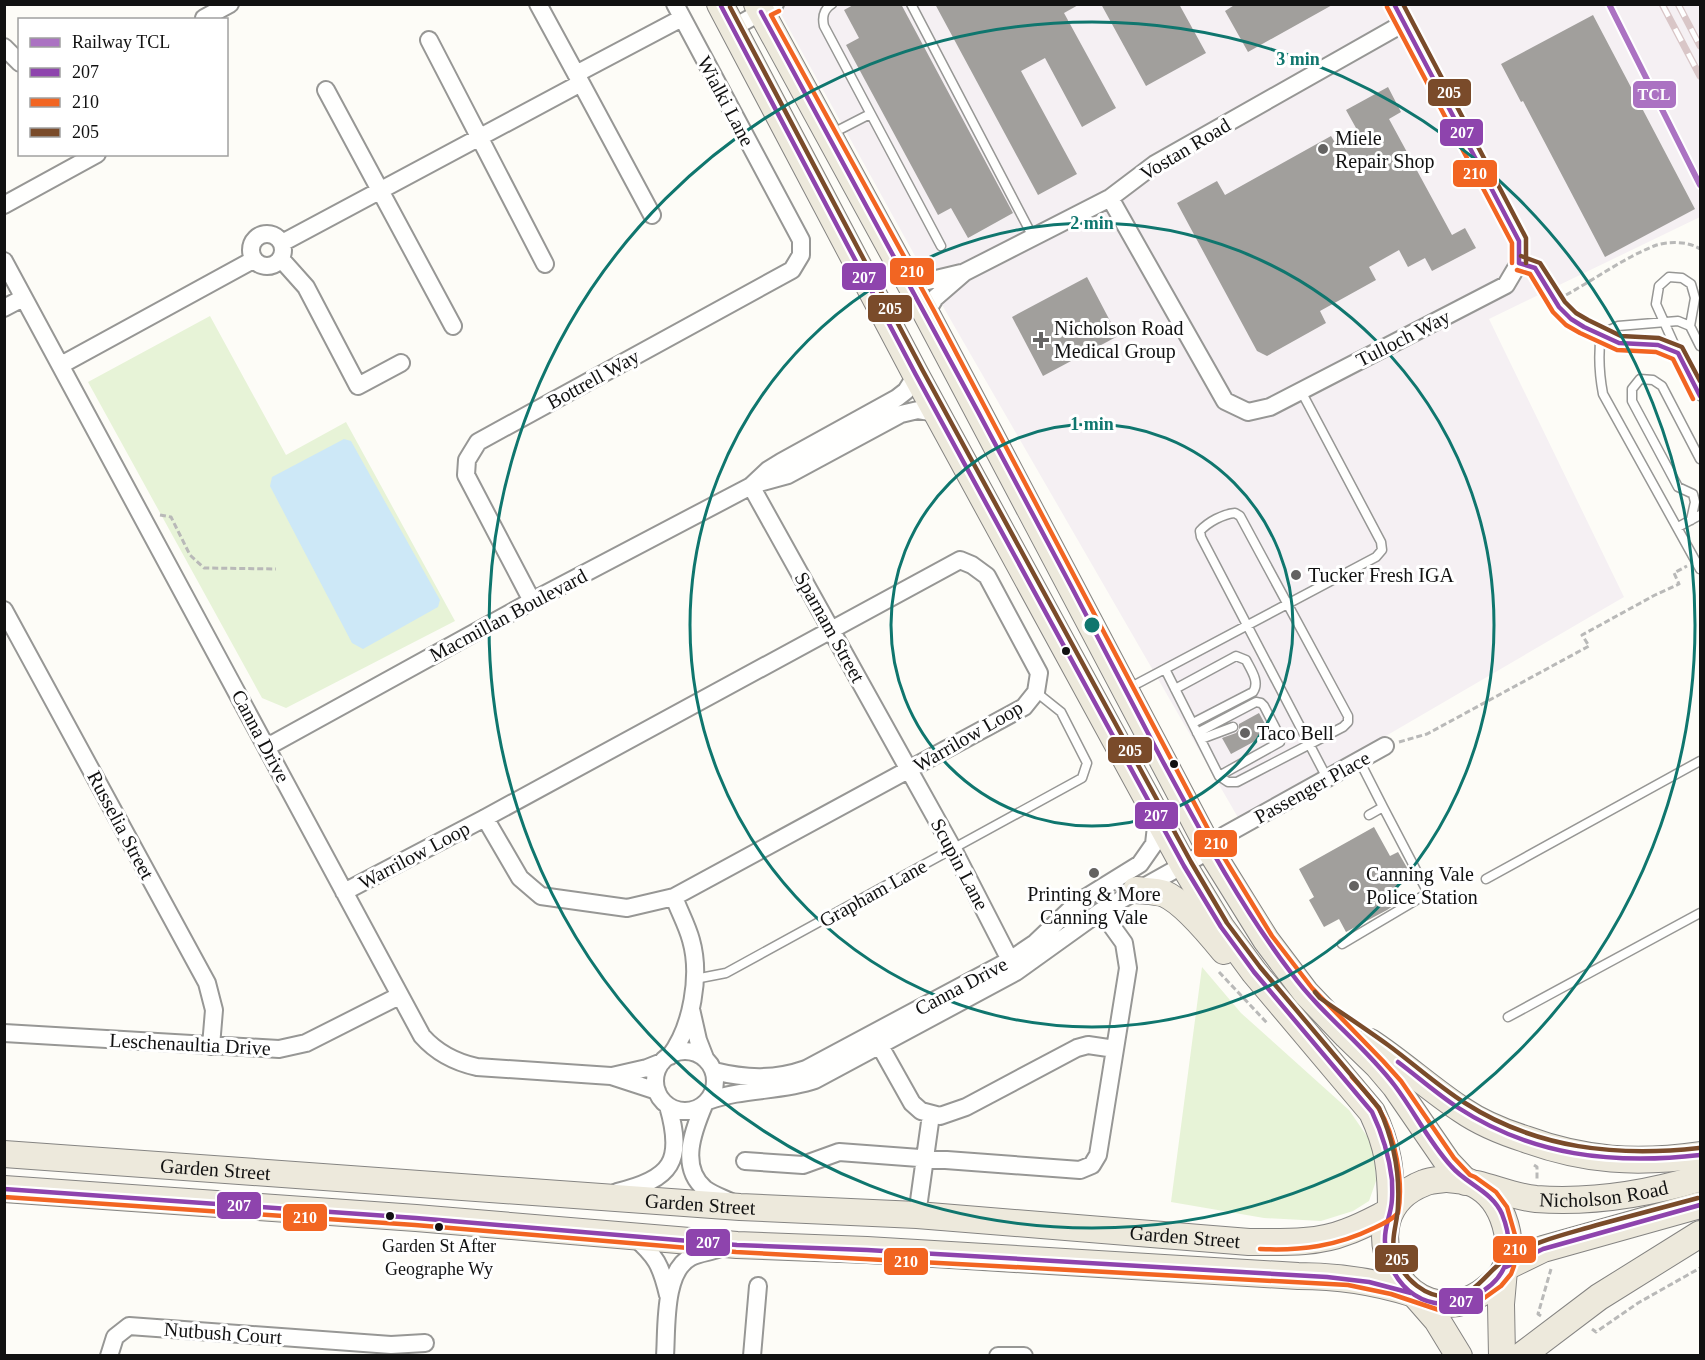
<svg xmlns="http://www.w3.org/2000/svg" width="1705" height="1360" font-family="'Times New Roman',serif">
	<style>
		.industrial { fill: #f5f0f3 }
		.green { fill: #e7f3d7 }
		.water { fill: #cde8f7 }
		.building { fill: #a19f9c }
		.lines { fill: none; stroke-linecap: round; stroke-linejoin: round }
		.lane-casing { stroke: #979795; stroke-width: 11 }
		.street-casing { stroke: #979795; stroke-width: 20 }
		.primary-casing { stroke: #858482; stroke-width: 28 }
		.path { stroke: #b9b9b8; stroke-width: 3; stroke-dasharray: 6 3; stroke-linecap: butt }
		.lane { stroke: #fffffe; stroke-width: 8 }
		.street { stroke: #fffffe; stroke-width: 16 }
		.primary { stroke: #ede9dc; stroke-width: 26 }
		.rail-casing { stroke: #d9c6c7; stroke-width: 7 }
		.rail { stroke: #fff; stroke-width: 4.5; stroke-dasharray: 14; stroke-linecap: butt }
		.bus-1-casing { stroke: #fff; stroke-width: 9 }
		.bus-2-casing { stroke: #fff; stroke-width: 9 }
		.bus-3-casing { stroke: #fff; stroke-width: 9 }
		.bus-1 { stroke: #8e44ad; stroke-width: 4.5 }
		.bus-2 { stroke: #f26522; stroke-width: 4.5 }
		.bus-3 { stroke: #7a4b2a; stroke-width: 4.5 }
		.rail-1-casing { stroke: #fff; stroke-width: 10 }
		.rail-1 { stroke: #ab72c2; stroke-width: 6 }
		.ring { fill: none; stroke: #0f766e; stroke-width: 3 }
		.poi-dot { fill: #646362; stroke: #fff; stroke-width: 2 }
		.bus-dot { fill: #111; stroke: #fff; stroke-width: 2 }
		.labels { text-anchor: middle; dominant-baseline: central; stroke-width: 6; stroke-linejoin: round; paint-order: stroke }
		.bus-label { font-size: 18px; fill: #111; stroke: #fff }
		.street-label { font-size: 20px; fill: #111; stroke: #fff }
		.poi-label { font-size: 20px; fill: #111; stroke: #fff; text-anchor: start }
		.centre { fill: #0f766e; stroke: #fff; stroke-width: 3 }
		.ring-label { font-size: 18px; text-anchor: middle; font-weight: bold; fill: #0f766e; stroke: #fff; stroke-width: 6; stroke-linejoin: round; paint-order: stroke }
		.line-badge { stroke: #fff; stroke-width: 2 }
		.badge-label { font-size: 16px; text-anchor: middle; font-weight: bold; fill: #fff }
	</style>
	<rect width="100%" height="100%" fill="#fdfcf7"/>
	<path class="industrial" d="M776,5H1700V217L1489,319L1624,597L1240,821L945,310Z"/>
	<path class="green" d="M210,316L286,455L346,422L455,621L286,708L262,698L88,382Z
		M1202,967L1241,1013L1349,1110L1371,1142L1375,1163L1376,1181L1369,1201L1353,1211L1321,1221L1264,1218L1171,1202Z"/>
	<path class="water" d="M344,439L351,441L440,600L438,607L363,649L352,643L270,486L272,477Z"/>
	<path class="building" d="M855,4H901L1013,213L968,238L951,208L938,215L846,45L859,38L844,10Z
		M935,4H1080L1064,13L1116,108L1082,127L1045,58L1021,71L1077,174L1038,195Z
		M1101,4H1179L1206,53L1146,86Z
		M1236,4H1334L1248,52L1225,11Z
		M1593,15L1695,209L1605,257L1523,101L1521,102L1501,64Z
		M1388,87L1401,112L1389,119L1452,235L1465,228L1476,248L1432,271L1425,258L1408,267L1399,250L1369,267L1376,280L1320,311L1326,323L1267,356L1257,351L1177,203L1217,181L1225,195L1331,136L1334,141L1356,128L1346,110Z
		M1087,277L1118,336L1043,376L1012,317Z
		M1259,713L1270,733L1231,754L1222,738L1236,733L1239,729V724Z
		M1374,827L1390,856L1398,852L1413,878L1386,893L1393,906L1387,910L1346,932L1339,919L1324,927L1309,900L1314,897L1299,869Z"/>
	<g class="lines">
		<g class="lane-casing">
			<path id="lane" d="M832,4C823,10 822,17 824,26L941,246
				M911,4L1033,237
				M831,134L870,114
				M1519,263L1535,268L1559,307L1571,319L1584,327L1619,343L1658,345L1678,353
				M1690,326L1695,298L1691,284L1682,278L1669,277L1659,286L1656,304L1678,353L1700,396
				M1601,334C1598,355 1599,373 1603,394L1700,569
				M1601,334L1618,326L1678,321L1690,326L1700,346
				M1691,520L1695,502L1693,494L1678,487L1632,401V389L1640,379L1653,380L1662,386L1700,459
				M1678,527L1700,515
				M1165,669L1219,776L1228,782H1237L1343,727L1348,722V716L1240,516L1235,513C1223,514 1208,522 1200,531L1201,537C1243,617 1285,697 1327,778
				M1129,688L1376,557L1382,550L1381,542L1301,391
				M1175,689L1236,656L1246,660C1251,670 1260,682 1253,692L1193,723
				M1197,733L1256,702L1261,703L1264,706L1280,737V742L1219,776
				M1201,739L1233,727
				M1359,760L1383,807L1369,815
				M1486,879L1700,761
				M1342,944L1428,893L1383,807
				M695,979L726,973L1082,778L1087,763L1061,712L1036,692
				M1508,1017L1700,913"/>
		</g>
		<g class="street-casing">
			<path id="street" d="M204,18L230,4
				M733,28L775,4
				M429,40L545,264
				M4,47L20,63
				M576,74L682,18
				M581,83L652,215
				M326,90L453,326
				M1110,198L1225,401L1248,412L1270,407L1506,285L1519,263V241L1394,4
				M4,205L97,154
				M251 250a16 16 0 1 1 32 0a16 16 0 1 1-32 0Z
				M282,243L581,83L538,4
				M281,259L306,287L358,386L401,363
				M4,261L422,1036C437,1053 454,1062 477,1067L611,1076L657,1091
				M911,285L961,273
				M4,308L23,298
				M926,313L935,298L965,272L1110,198L1155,164L1404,23
				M61,365L253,260
				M752,485L788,475L901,414L918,410L936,413
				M751,486L953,849L1010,960
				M532,601L466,475L467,460L478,442L792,270L801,255V240L675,4
				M4,610L207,983L214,1010L211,1046
				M267,747L532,601L751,486L768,470L781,462L897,398L906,391L916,375
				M344,892L485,818L960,560L972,565L987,576L1039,673L1036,692L1024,707L674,897L627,908L541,896L520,878L485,818
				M691,1009L698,1040L705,1058
				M4,1033L279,1049L306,1043L399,996
				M880,1046L912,1103L921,1111L940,1116L966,1107L1077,1048L1088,1045L1115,1049
				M655 1081a30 30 0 1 1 60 0a30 30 0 1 1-60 0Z
				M670,1056C692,1027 701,975 691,940C687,925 679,911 674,897
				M714,1071C746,1079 775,1080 806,1069L1010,960L1035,943L1077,903L1140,864L1154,844L1157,818
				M612,1076L647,1068L662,1062
				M708,1101C743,1088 780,1092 815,1080L1016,972L1101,911L1210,850L1225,835L1385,746
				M704,1105C693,1131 679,1167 705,1189C713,1195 723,1198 731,1202
				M745,1161L803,1165L839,1152L1080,1170L1092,1165L1098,1155L1128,968L1124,943L1101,911
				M617,1192C672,1179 684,1161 668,1106
				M917,1215L931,1115
				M633,1236C656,1256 661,1265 668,1295
				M109,1356L115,1337L129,1326L391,1345L425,1343
				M665,1356C667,1329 663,1271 691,1257C699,1253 710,1252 718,1249
				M752,1356L758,1286
				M998,1356H1024"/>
		</g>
		<g class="primary-casing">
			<g id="primary">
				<path d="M720,4L916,375L1184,866L1221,927L1254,972L1372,1112C1389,1148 1391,1170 1391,1209"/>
				<path d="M757,4L926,313L1210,850L1266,940L1306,993L1347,1036L1378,1066L1395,1086L1448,1163L1466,1182"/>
				<path d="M1136,890C1145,891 1156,891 1165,894C1183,902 1211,935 1224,951"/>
				<path d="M1370,1042C1402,1063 1430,1089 1462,1110C1481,1123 1503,1132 1525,1139C1585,1161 1637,1164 1700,1155"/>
				<path id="s1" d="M4,1154L740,1207L917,1215L1249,1242C1281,1242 1316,1244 1346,1232C1361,1227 1375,1219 1389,1212"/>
				<path d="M1447,1179C1454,1180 1462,1180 1469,1182C1502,1194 1514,1236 1506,1267C1503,1276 1489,1287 1481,1293C1406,1342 1341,1215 1424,1183C1431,1180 1440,1180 1447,1179Z"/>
				<path id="s2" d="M1477,1184C1497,1189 1516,1197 1536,1199C1591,1203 1647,1194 1700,1178"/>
				<path d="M4,1189L416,1218L737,1245L867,1250L1298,1276C1338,1276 1373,1281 1411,1293"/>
				<path d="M1506,1267L1543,1249L1700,1205"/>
				<path d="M1416,1296L1437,1320L1459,1356"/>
				<path d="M1502,1356L1501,1304L1504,1270"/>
				<path d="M1521,1356L1599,1297L1700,1234"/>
			</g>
		</g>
		<path class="path" d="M1566,295C1595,279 1624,258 1654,246C1667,241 1689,241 1700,249
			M160,515L171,517L190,555L204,568L276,569
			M1399,742L1427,734L1589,646L1582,635L1655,595L1679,584L1674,573L1687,566
			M1219,972L1268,1024
			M1534,1165L1537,1167V1180
			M1541,1316L1538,1314L1551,1269
			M1592,1329L1596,1332L1638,1303L1700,1268"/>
		<use href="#lane" class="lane"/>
		<use href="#street" class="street"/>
		<use href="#primary" class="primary"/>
		<g class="rail-casing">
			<path id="rail" d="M1662,4L1700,76
				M1678,4L1700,46"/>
		</g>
		<use href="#rail" class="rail"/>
		<g class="bus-1-casing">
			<path id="bus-1" d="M1394,4L1519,241V263
				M721,6L916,375L1184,866L1221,927L1254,972L1372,1112C1383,1135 1389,1155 1392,1180C1392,1189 1393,1198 1391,1207C1389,1219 1384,1229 1385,1242C1389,1288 1430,1319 1474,1296C1509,1279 1516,1249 1502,1214C1492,1191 1466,1184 1451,1166C1429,1142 1414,1111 1395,1086C1364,1045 1322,1015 1292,974C1241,907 1202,834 1162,760C1132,702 1101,644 1071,586C969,394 866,203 761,12
				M1519,263L1535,268L1559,307L1571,319L1584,327L1619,343L1658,345L1678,353L1700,396
				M1398,1062C1418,1077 1436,1093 1457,1107C1532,1156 1613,1165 1700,1155
				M4,1189L416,1218L737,1245L867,1250L1327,1277L1369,1282L1411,1293
				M1506,1267L1543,1249L1700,1205"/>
		</g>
		<g class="bus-2-casing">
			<path id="bus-2" d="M1387,7L1512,243V263
				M1517,270L1530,274L1553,312L1566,325L1580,333L1617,350L1656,352L1673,359L1693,399
				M4,1197L415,1225L736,1252L1348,1285L1391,1294L1442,1311H1457L1473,1306L1501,1286L1511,1274L1514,1266L1515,1235L1507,1207L1496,1192L1475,1177L1470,1175L1454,1158L1401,1081L1383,1061L1312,988L1272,936L1217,846L933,309L771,15L779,11
				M1260,1249C1301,1251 1337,1246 1374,1228C1383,1224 1392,1220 1398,1213C1404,1182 1395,1135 1379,1109C1371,1097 1361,1087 1352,1077"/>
		</g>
		<g class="bus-3-casing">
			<path id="bus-3" d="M1403,4L1526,238V263
				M730,7L923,371L1191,862L1227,923L1260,967L1379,1108C1393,1139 1400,1171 1398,1205C1398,1222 1390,1238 1395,1255C1403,1279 1426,1299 1453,1297C1477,1294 1488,1270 1507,1258C1534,1241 1567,1234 1597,1225C1631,1216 1664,1207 1698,1198
				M1521,256L1540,263L1565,302L1576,313L1588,320L1621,336L1659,338L1682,347L1700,381
				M1315,992L1320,998C1343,1014 1366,1029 1388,1045C1414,1064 1438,1086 1465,1103C1537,1149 1617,1157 1699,1148"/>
		</g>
		<use href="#bus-1" class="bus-1"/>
		<use href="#bus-2" class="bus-2"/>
		<use href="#bus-3" class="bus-3"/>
		<g class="rail-1-casing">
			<path id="rail-1" d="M1609,4L1700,185"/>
		</g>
		<use href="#rail-1" class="rail-1"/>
	</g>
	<g class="ring">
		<circle cx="1092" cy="625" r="201"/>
		<circle cx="1092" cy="625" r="402"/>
		<circle cx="1092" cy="625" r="603"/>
	</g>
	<g class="poi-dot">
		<circle cx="1323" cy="149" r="6"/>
		<path d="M1038 331h6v6h6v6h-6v6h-6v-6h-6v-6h6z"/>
		<circle cx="1296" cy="575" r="6"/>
		<circle cx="1245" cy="733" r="6"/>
		<circle cx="1094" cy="873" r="6"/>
		<circle cx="1354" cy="886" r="6"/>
	</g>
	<g class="bus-dot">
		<circle cx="1066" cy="651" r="5"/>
		<circle cx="1174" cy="764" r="5"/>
		<circle cx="390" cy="1216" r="5"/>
		<circle cx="439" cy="1227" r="5"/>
	</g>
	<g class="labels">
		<g class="bus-label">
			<text x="439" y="1246">Garden St After<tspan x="439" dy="23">Geographe Wy</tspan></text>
		</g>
		<g class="street-label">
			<text transform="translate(726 101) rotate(62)">Wialki Lane</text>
			<text transform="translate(1185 149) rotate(-31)">Vostan Road</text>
			<text transform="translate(1403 338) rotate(-27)">Tulloch Way</text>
			<text transform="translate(593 379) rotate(-29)">Bottrell Way</text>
			<text transform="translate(508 615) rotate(-28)">Macmillan Boulevard</text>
			<text transform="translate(830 627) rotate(61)">Sparnam Street</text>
			<text transform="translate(261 736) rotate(62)">Canna Drive</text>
			<text transform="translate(968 736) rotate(-30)">Warrilow Loop</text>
			<text transform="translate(1312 787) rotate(-29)">Passenger Place</text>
			<text transform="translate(121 825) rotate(62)">Russelia Street</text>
			<text transform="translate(414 855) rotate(-28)">Warrilow Loop</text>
			<text transform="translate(960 864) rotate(62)">Scupin Lane</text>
			<text transform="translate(873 893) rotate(-29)">Grapham Lane</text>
			<text transform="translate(961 986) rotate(-28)">Canna Drive</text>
			<text transform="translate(190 1044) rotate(3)">Leschenaultia Drive</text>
			<text stroke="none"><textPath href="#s1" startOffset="212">Garden Street</textPath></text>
			<text stroke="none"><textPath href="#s2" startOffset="129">Nicholson Road</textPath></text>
			<text stroke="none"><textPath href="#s1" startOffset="698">Garden Street</textPath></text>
			<text stroke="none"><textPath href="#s1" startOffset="1184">Garden Street</textPath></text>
			<text transform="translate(223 1333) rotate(4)">Nutbush Court</text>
		</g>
		<g class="poi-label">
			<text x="1335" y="138">Miele<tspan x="1335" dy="23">Repair Shop</tspan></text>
			<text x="1054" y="328">Nicholson Road<tspan x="1054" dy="23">Medical Group</tspan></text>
			<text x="1308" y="575">Tucker Fresh IGA</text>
			<text x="1257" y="733">Taco Bell</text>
			<text x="1366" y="874">Canning Vale<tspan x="1366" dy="23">Police Station</tspan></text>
			<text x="1094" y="894" text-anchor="middle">Printing &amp; More<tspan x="1094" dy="23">Canning Vale</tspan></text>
		</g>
	</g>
	<circle cx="1092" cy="625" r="9" class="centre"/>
	<g class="ring-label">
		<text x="1298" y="65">3 min</text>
		<text x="1092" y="229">2 min</text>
		<text x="1092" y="430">1 min</text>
	</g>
	<g class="line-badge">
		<rect x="1427" y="78" width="45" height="29" rx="6" fill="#7a4b2a"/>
		<rect x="1632" y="80" width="45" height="29" rx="6" fill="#ab72c2"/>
		<rect x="1439" y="118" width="45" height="29" rx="6" fill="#8e44ad"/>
		<rect x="1452" y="159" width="46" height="29" rx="6" fill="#f26522"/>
		<rect x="889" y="257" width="46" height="29" rx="6" fill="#f26522"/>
		<rect x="841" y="262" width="46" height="29" rx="6" fill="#8e44ad"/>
		<rect x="867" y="294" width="46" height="29" rx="6" fill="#7a4b2a"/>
		<rect x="1107" y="736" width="46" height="28" rx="6" fill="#7a4b2a"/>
		<rect x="1134" y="801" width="45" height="29" rx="6" fill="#8e44ad"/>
		<rect x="1193" y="829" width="45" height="29" rx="6" fill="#f26522"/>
		<rect x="216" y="1191" width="46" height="29" rx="6" fill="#8e44ad"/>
		<rect x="282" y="1203" width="46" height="29" rx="6" fill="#f26522"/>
		<rect x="685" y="1228" width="46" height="29" rx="6" fill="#8e44ad"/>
		<rect x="1492" y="1235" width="45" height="29" rx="6" fill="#f26522"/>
		<rect x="1374" y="1244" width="45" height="29" rx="6" fill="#7a4b2a"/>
		<rect x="883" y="1247" width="46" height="29" rx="6" fill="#f26522"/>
		<rect x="1438" y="1287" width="46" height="28" rx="6" fill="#8e44ad"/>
	</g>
	<g class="badge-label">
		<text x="1449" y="98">205</text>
		<text x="1654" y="100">TCL</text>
		<text x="1462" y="138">207</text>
		<text x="1475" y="179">210</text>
		<text x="912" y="277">210</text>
		<text x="864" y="283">207</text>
		<text x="890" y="314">205</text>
		<text x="1130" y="756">205</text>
		<text x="1156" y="821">207</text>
		<text x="1216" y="849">210</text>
		<text x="239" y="1211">207</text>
		<text x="305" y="1223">210</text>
		<text x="708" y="1248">207</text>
		<text x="1515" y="1255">210</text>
		<text x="1397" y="1265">205</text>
		<text x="906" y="1267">210</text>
		<text x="1461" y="1307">207</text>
	</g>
	<rect width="1705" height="1360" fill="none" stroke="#111111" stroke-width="12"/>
	<rect x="18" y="18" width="210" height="138" fill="#ffffff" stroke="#a0a0a0" stroke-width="1.5"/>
	<rect x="30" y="38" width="30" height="9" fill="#ab72c2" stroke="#a0a0a0" stroke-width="1.5"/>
	<text x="72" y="48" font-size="18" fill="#111111">Railway TCL</text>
	<rect x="30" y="68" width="30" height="9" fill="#8e44ad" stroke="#a0a0a0" stroke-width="1.5"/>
	<text x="72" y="78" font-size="18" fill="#111111">207</text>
	<rect x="30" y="98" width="30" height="9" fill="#f26522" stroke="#a0a0a0" stroke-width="1.5"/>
	<text x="72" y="108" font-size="18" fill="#111111">210</text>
	<rect x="30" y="128" width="30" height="9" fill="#7a4b2a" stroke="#a0a0a0" stroke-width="1.5"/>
	<text x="72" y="138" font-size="18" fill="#111111">205</text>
</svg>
